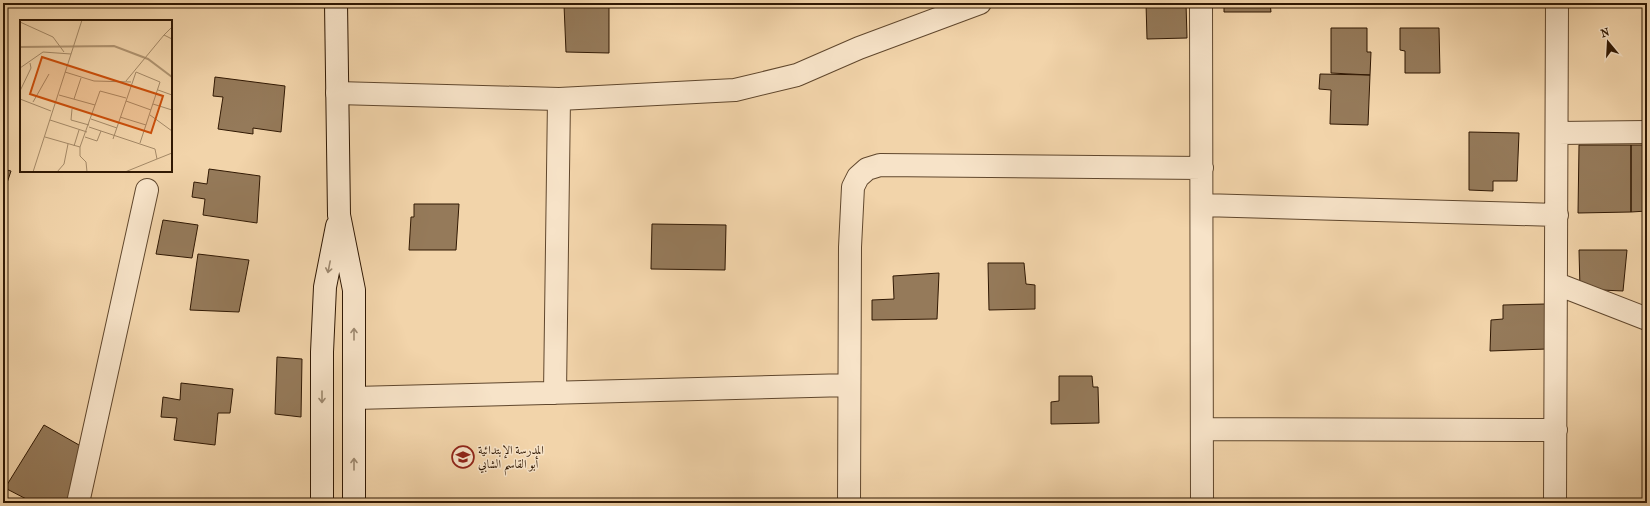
<svg xmlns="http://www.w3.org/2000/svg" width="1650" height="506" font-family="'IM FELL French Canon',Amiri,serif">
	<style>
		.building { fill: #957a5a; stroke: #301803 }
		.lines { fill: none; stroke-linecap: round; stroke-linejoin: round }
		.street-casing { stroke: #60472d; stroke-width: 24 }
		.secondary-casing { stroke: #301803; stroke-width: 24 }
		.street { stroke: #f7e3c8; stroke-width: 22 }
		.secondary { stroke: #f7e3c8; stroke-width: 22 }
		.oneway { stroke: #9d886f }
		.labels { text-anchor: middle; dominant-baseline: central; stroke-width: 3; stroke-linejoin: round; paint-order: stroke }
		.poi-label { font-size: 12px; fill: #301803; stroke: #f7e3c8; text-anchor: start }
		.inset-river { fill: none; stroke: #b09471; stroke-width: 2 }
		.inset-road { fill: none; stroke: #a48967; stroke-width: 1 }
		.view { fill: #cc4f0b; fill-opacity: 0.15; stroke: #cc4f0b; stroke-width: 2 }
		.inset-edge { fill: none; stroke: #301803; stroke-width: 2 }
	</style>
	<rect width="100%" height="100%" fill="#f2d4aa"/>
	<filter id="stains"><feTurbulence type="fractalNoise" baseFrequency=".005" numOctaves="4"/><feColorMatrix values="0 0 0 0 .2 0 0 0 0 .09 0 0 0 0 .02 0 0 0 .5 -.17"/></filter>
	<radialGradient id="worn" r=".72"><stop offset=".6" stop-color="#630" stop-opacity="0"/><stop offset="1" stop-color="#630" stop-opacity=".3"/></radialGradient>
	<path class="building" d="M588,3H609V53L566,52L564,5Z
		M1146,3H1186L1187,38L1147,39Z
		M1224,3H1270L1271,12H1224Z
		M1331,28H1367V52H1371L1370,75L1331,73Z
		M1400,28H1439L1440,73H1405V51L1400,50Z
		M1320,74L1370,75L1368,125L1330,124L1331,90L1319,89Z
		M215,77L285,86L281,132L253,128V134L218,129L223,97L213,96Z
		M1469,132L1519,133L1517,181H1493V191L1469,190Z
		M1579,145H1631V212L1578,213Z
		M1631,145H1647V211L1631,212Z
		M3,169L11,171L3,195Z
		M209,169L260,176L257,223L203,215L205,199L192,197L194,182L207,184Z
		M414,204H459L456,250H409L411,217H414Z
		M163,220L198,225L192,258L156,254Z
		M652,224L726,225L725,270L651,269Z
		M1579,250H1627L1623,291L1580,289Z
		M198,254L249,260L239,312L190,310Z
		M988,263H1024L1026,284L1035,285V309L989,310Z
		M939,273L937,319L872,320V300L894,299L893,276Z
		M1545,304L1547,349L1490,351L1491,320L1503,319V305Z
		M277,357L302,359L301,417L275,414Z
		M1059,376H1092L1093,387H1098L1099,423L1051,424V402L1059,401Z
		M181,383L233,389L230,413H218L215,445L174,440L177,418L161,417L163,397L180,400Z
		M44,425L86,449L70,503H34L5,488Z"/>
	<g class="lines">
		<g class="street-casing">
			<path id="street" d="M1201,3L1202,503
				M337,93L559,99L735,90L797,75L859,48L980,3
				M1558,133L1647,132
				M1202,205L1557,215
				M1557,284L1647,319
				M555,393L559,99
				M355,398L849,385
				M1202,429L1556,430
				M78,503L147,190
				M849,503L850,247L853,187L858,177L867,169L880,165L1202,168
				M1555,503L1557,3"/>
		</g>
		<g class="secondary-casing">
			<path id="secondary" d="M336,3L339,215L354,290V503
				M322,503V352L325,287L337,226"/>
		</g>
		<use href="#street" class="street"/>
		<use href="#secondary" class="secondary"/>
	</g>
	<defs><path id="oneway-shaft" d="M-6 0H5M1.5-3L5.5 0L1.5 3" fill="none" stroke-width="1.6" stroke-linecap="round" stroke-linejoin="round"/></defs>
	<g class="oneway">
		<use href="#oneway-shaft" transform="translate(329 267) rotate(101)"/>
		<use href="#oneway-shaft" transform="translate(354 334) rotate(-90)"/>
		<use href="#oneway-shaft" transform="translate(322 397) rotate(90)"/>
		<use href="#oneway-shaft" transform="translate(354 464) rotate(-90)"/>
	</g>
	<defs>
		<g id="school-ring" transform="scale(1.15)"><circle r="9.5" fill="#f7e3c8" stroke="#8f2418" stroke-width="1.5"/><path d="M0-5L7-2L0 1L-7-2ZM-4 1L0 2.5L4 1V4Q0 6-4 4Z" fill="#8f2418"/></g>
	</defs>
	<g fill-rule="evenodd">
		<use href="#school-ring" x="463" y="457"/>
	</g>
	<g class="labels">
		<g class="poi-label">
			<text x="478" y="450">المدرسة الإبتدائية<tspan x="478" dy="14">أبو القاسم الشابي</tspan></text>
		</g>
	</g>
	<g transform="translate(20 20)">
		<rect width="152" height="152" fill="#f2d4aa"/>
		<path class="inset-river" d="M0,27L94,26L128,39L152,57"/>
		<path class="inset-road" d="M0,2L33,17L44,32M152,7L144,15L152,19M0,48L23,32L51,34M45,52L74,61L111,62M106,61L144,15M138,70L152,75M0,71L11,48L10,43M39,75L75,85M0,79L31,91M54,79L61,58M106,81L131,90M13,82L29,54M133,84L152,90M52,89L51,100L69,105M130,95L152,111M100,97L126,105M71,99L97,108M30,100L67,112M69,107L135,129L137,139L105,152M25,117L60,127M65,117L77,121L81,111M93,119L116,52L140,62L120,123M54,126L59,110M137,139L152,133M13,152L62,0M37,152L44,144L48,124M67,152L66,142L60,136V127L80,71L106,78"/>
		<path class="view" d="M22,37L143,76L131,113L10,74Z"/>
		<rect width="152" height="152" class="inset-edge"/>
	</g>
	<rect width="1650" height="506" fill="none" stroke="#f2d4aa" stroke-width="16"/>
	<rect x="4" y="4" width="1642" height="498" fill="none" stroke="#301803" stroke-width="2"/>
	<rect x="8" y="8" width="1634" height="490" fill="none" stroke="#301803"/>
	<g transform="translate(1608 42) rotate(342)" stroke="#f7e3c8" stroke-width="3" paint-order="stroke">
	<path d="M0-3L7 15L0 10L-7 15Z" fill="#301803"/>
	<text y="-6" font-size="11" font-weight="bold" text-anchor="middle" fill="#301803">N</text>
	</g>
	<rect width="100%" height="100%" filter="url(#stains)"/>
	<rect width="100%" height="100%" fill="url(#worn)"/>
</svg>
